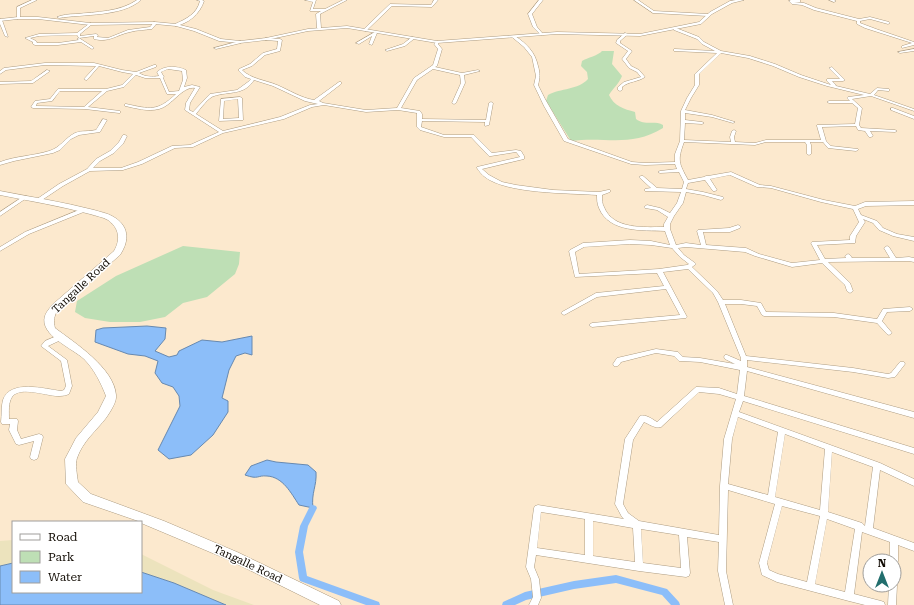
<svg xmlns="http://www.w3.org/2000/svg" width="914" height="605" font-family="'Roboto Serif',serif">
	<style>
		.green { fill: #bedfb5 }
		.sand { fill: #ece3bd }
		.water { fill: #8cbef9; stroke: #6789b0 }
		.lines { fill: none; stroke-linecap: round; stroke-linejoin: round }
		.canal { fill: #8cbef9; fill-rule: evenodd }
		.minor-casing { stroke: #ad9c82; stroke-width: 1 }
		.major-casing { stroke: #ad9c82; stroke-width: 1 }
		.highway-casing { stroke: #ad9c82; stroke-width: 1 }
		.minor { fill: #fff; fill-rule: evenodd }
		.major { fill: #fff; fill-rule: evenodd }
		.highway { fill: #fff; fill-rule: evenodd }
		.labels { text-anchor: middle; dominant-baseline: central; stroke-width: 3; stroke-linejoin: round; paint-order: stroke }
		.street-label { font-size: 11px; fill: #120c04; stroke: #fff }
	</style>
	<rect width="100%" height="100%" fill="#fce9ce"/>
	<path class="green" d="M602,51H614L612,64L622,76C619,84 613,88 609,95C614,106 624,109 635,112L636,119C645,126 655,120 663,125V128C630,148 605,136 571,141L546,101L548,95C561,88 578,90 588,79L587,72L581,66L582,61C587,58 599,55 602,51Z
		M183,246L240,252L239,264L235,274L207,297L183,303L165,317L140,322H110L85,318L75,312L77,301L116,276Z"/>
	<path class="sand" d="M13,540V563L0,566V541Z
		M141,554L213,590L254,605H226L174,583L141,572Z"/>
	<path class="water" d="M147,326L166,328L165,339L155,351L169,357L177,355L179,351L202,340L222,342L252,336V355L245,353L236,356L229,370L222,398L228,401V412L213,435L191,455L169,459L158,450L180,406L179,396L173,387L162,383L155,373L158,361L145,356L128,354L95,342L96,330L103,328Z
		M267,460L276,462L308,465L316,472C317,486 311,493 313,508L299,505C291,493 283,477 267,476C257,475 259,480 245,475L251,466Z
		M13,563V592H141V572L174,583L226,605H0V566Z"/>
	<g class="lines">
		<path class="canal" d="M313,505L316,506L317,508L308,526L303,552L307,576L379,602L380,605H366L300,581L299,578L295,552L300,526L310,506Z
			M616,575L667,589L679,602L680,605H671L662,595L616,583L574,589L526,600L515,605H502L503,602L525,592L574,581Z"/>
		<g class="minor-casing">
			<path id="minor" d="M32,0H37L20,8V18L17,19V7Z
				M197,0H202L204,1C200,14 188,24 175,26V24C186,19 197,14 200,1Z
				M305,0H316L313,9H325L343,0H347L320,14L321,28L319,29L317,28L316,14L321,11H310L313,2Z
				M434,0H438L432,7L392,6L366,31L363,30L390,4L431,5Z
				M539,0H543L532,14L537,27L543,34L541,35L533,27L528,14Z
				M634,0H638L654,11L708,14L710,15L708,16L653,13Z
				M791,0H800V2H794L804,3L816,8L859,19L870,17L889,22L890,23L888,24L870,19L860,21V23L876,29L914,42V45L902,48V46L912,43L865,28L857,24V21L814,10L802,5L792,4L789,1Z
				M829,0H834L836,1L834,2Z
				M0,19L2,20L8,37L5,36L0,24Z
				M154,22L157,23L152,29C145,30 137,30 130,32C116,35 109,43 94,39V36L79,38L93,47L94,48L92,49L81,42L58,45H35L33,44V42L25,38L39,34L77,33L90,23H91V25L80,34V36L96,34L98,35L97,37L108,38L128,30L150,27ZM77,35L79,38L77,39L79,40L58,43H37L36,41L30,38L39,36Z
				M674,28H676L699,37L704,42L721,51L750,56L775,64L801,75L831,85L827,81V79H840L829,68L832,67L845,80L843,81H832L835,84L836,86L870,94L877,88L889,89V91H888L878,90L874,95L914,109V111L871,96L852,99L862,108L859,125L861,128L895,130L897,131L895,132L870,131L873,136L871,137H869L865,131L858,130L856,126L822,127L826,141L831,146L858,149V150L856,151L828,148L823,142H810L811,145V154L809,155L807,154V145L805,142H766L755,145L684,142C677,161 679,163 688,180L704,177L706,176H708L731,172L760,185L771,186L824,200L855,206L865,202L914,201V205L866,206L858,209L861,215L877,221L883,228L897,234L914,237V241L893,236L879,230L873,223L863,219L865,222L856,236L855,243L817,245L825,259L846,258L845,256L848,254L850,255L852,258H890L884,248L887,246L889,247L896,258L909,257L914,258V262L909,261L828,262L850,283L853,291L850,293L847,291L845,285L822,263L792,267L755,256L745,252L686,247L678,248L684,255L695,263L696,264L692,267L717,291L723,300H741L761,303L766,312L834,313L877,319L883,309L910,307L913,309L910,311L887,312L882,321L892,333L889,335L887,334L877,323L834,317L764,316L762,315L757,306L741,304H725L746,356L853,368L888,374L891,373L900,362H904L905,364L895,377L888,378L853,372L747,360V367L914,412V418L747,371L744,396L914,448V454L743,401L739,412L880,463L914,479V486L880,470L873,528L914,543V551L898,545V561L897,564L894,565V561H890V542L862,532L854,594L881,601L884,602L885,605H865L849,601L777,582L762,575L759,563L775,504L728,490L726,571L733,605H725L718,571L719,542L687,537L690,573L689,576L686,577L639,571L536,555L534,567L539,579L541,598L538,605H529L533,597L531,579L526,567L534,508L535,506L538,505L624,519L622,517L615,504L625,439L640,416C646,414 652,419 657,422L696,387H698L719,388L737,394L740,370L700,362L681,361H679L674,356L656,353L621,362C619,365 618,367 614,366L613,364L617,358L656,349L678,352L683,357L700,358L735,364L725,359L724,357L725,355H727L741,361V358L718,302L713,293L688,269L663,272L687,317L686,318L592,327L589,325L592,323L680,315L666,289L597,297L566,314L564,315L561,313L562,312L596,293L664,286L657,273L575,277L569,251L570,250L583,243L630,240L651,241L670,245L665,231C643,230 609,233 599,208C597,204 597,199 597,195C569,193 507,194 485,177C482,175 479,171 477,168V167L520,157L517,153L516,152L491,156H489L471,137H444L420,130L417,127V113L398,110L366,112L324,105L312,107L284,119L223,133L193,147L175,148L142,164L123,170L90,171L63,186L39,202L36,200L37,199L59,184L87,169L96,159L110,151L119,142L123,135H125L127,136L123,144L114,153L100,161L93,168H121L138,162L172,146L190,145L219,132L185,110L186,103L195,88C182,86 172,106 159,109C148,112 135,108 125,106V104H126C150,109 157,112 176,94H167L160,78H145L136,75L124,87L107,91L88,107L120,111V113H119L85,109L33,108L31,107L35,101L50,99L58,89H106L122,85L133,74L122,72L99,66L87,80H86L84,79L96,66L45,65L6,70L0,74V71L4,68L45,63H94L122,70L136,72L154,65H156V67L139,73C145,77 152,77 159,76L157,72C165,65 177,66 186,70L187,78L184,87L192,85L200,87L190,103L189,110L193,112L210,94L237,90L248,82L251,79L245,77L239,71V69L250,64L263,53L277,49L278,41L266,40H265V38L280,39L282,40L280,51L265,55L252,66L242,70C251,79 265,80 277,85C289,90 301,98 314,100L339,82H341V84L319,101L323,103L366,110L397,108L414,78L433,65L438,49L434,44L437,41L439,42L438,44L442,49L437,66L435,67L462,73L478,70L480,71L464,75L465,83L456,103L454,104L452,103L461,83L460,75L433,69L417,80L401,108L420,111L422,114V119L486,120L489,103L491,102L493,103L489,125L485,126V122L422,121L421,127L444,135H474L492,153L516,150L521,151L524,156V159L482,169L489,175L502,182L516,185L553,190L599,192L608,190H610V192L602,195C602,199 602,204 604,207C613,230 645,227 664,227V224L668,217L657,210L645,208L644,207L647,205L660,208L670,213L677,203L681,192L645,191V189L651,188L639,177L641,176H643L657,188L682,189L684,182L679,172L660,173L658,172L660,171L677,169L675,164L645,165L631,164L564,141L544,106L534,85L536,76L532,57L524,47L512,37L515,36C527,44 535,52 538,66C540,73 540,78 538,85L545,99L568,139L632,162L645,163L675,162V154L680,141L681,111L687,98L695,85V74L717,53L674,51V49H675L715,51L702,44L697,39L674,30ZM721,53L748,58L773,66L799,77L827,86L864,95L848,97L847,98L850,101H829L827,102L829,103H852L858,108L855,124L817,125V126L821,140H766L755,143L735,142L734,137L736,131L734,130L732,131L730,137L731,142L684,140L685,123L702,124L704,123L702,122L685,120V113L712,117L733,123L735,122L712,115L685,110L691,98L699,85V74ZM168,69L182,71L183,80L179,91L169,92L163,78L164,77L161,72ZM254,80L273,86L305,101L318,104L310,105L280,117L223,131L196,114C200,109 209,97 214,96C229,91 244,96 254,80ZM60,91H102L84,107L36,106L37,103L52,101ZM730,175L757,187L771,188L821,202L853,209L859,222L850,236V240L812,242L811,243L820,260L792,263L759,254L746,248L706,245L703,232H730L740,228L741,227L740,226L738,225L729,228L698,230L697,231L701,245L686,243L676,245L670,229V224L674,216L683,203L686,192L703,195L721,200L724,198L723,197L703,192L686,189L688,183L705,180L713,191H715L717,190L710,179ZM630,244L651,245L672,248L680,257L689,264L687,265L659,269L579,274L575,252L584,247ZM699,392L719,394L736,399L724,439L720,486L719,535L639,521L628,513L623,504L633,440L644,422C649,424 655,429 661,427ZM738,417L778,432L768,495L728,484L732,439ZM785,434L825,449L820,510L775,497ZM832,452L873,467L865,526L862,523L828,512ZM782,506L820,516L807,582L778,574L769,570L767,563ZM541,512L585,519V555L537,548ZM827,519L855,529L845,592L815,584ZM593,521L633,528L635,562L593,556ZM641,529L679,535L681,568L643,563Z
				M375,32L377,33L372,45L369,44L372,36L359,44L356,43Z
				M625,33L628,34L620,41V43L632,51L626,59L631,66L639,70L645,77C638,82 629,81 622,87V90L620,91L618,90V87L624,82L641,77L637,72L629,68L622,59L628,51L616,43L617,40Z
				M412,37L415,38L405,46L387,51L385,50L403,44Z
				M240,41H241V43L216,49L214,48Z
				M914,49V51L900,53L898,52Z
				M47,70L50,71L33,83L0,84V82L31,81Z
				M240,97L242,98L243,120L219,121L221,99ZM238,99L239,118L223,119L224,101Z
				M891,108H893L914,116V119L891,110Z
				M103,119L107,120L100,132L79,135L71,139L60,150L53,153L14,161L0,165V162C16,156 33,156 49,151C60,148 65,138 75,133C82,130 89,132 96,130Z
				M24,196H26L28,197L0,216V212Z
				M84,208L87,210L86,211L29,234L0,251V247L25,232Z
				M59,335H61L64,337L63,339L48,346L67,360L72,386L69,394C67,395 63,396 60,396C49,397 20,385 12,397C8,403 9,412 9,419H17L18,421L17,430L21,439L39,434L42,435L43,437L38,457L37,459L34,460L31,459L30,457L34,441L19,445L16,444L9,430L10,424H2L1,422C2,415 1,407 3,400C10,379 45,389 61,391L64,390L66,386L61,361L41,346L45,341Z
				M894,581L896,582L897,585L896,605H888L889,585H894Z"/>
		</g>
		<g class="major-casing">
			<path id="major" d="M137,0H141C122,17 83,14 59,18L57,17C62,15 69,14 76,14C96,12 120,12 137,0Z
				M736,0H744L732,3L712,14L701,24L640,36L557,34L437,43L347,28L308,31L266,40L240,43L219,41L194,31L176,26L155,24L90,25L38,19H18L0,21V19L18,17H38L90,23L155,22L176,24L196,29L221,39L240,41L266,38L308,29L347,26L437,41L557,32L640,34L699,22L710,12L730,1Z"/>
		</g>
		<g class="highway-casing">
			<path id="highway" d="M0,191C31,197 63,202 94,210C100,212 107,213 112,216C129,225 130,240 120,255L58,309C54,316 53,321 55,328C75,343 114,368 116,395C117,402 110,412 106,418C96,431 83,441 77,458C75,464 77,475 78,482L91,494L164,521L237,552L339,601L341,605H320L229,560L141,523V522L83,502L66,484L65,459L76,438L98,412L106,396C101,383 94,369 84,359C72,348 39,335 45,316C46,312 50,308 52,305L114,251C121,239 119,228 108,220C103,217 96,216 90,214C61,206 30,201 0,195Z"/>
		</g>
		<use href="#minor" class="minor"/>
		<use href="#major" class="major"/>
		<use href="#highway" class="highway"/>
	</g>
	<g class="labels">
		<g class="street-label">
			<text transform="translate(81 286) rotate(-43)">Tangalle Road</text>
			<text transform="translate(248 564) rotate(25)">Tangalle Road</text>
		</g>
	</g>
	<rect x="12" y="521" width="130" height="72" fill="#ffffff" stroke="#a09e9b"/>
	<rect x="20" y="534" width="20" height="6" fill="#ffffff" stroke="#a09e9b"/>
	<text x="48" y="541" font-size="12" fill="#120c04">Road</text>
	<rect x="20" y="551" width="20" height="12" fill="#bedfb5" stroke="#a09e9b"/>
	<text x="48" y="561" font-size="12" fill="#120c04">Park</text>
	<rect x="20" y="571" width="20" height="12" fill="#8cbef9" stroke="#a09e9b"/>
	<text x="48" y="581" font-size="12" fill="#120c04">Water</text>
	<g transform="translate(882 573)"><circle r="19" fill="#ffffff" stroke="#a09e9b"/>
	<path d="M0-3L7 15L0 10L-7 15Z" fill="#226e6d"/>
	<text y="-6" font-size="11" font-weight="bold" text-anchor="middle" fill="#120c04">N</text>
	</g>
</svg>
